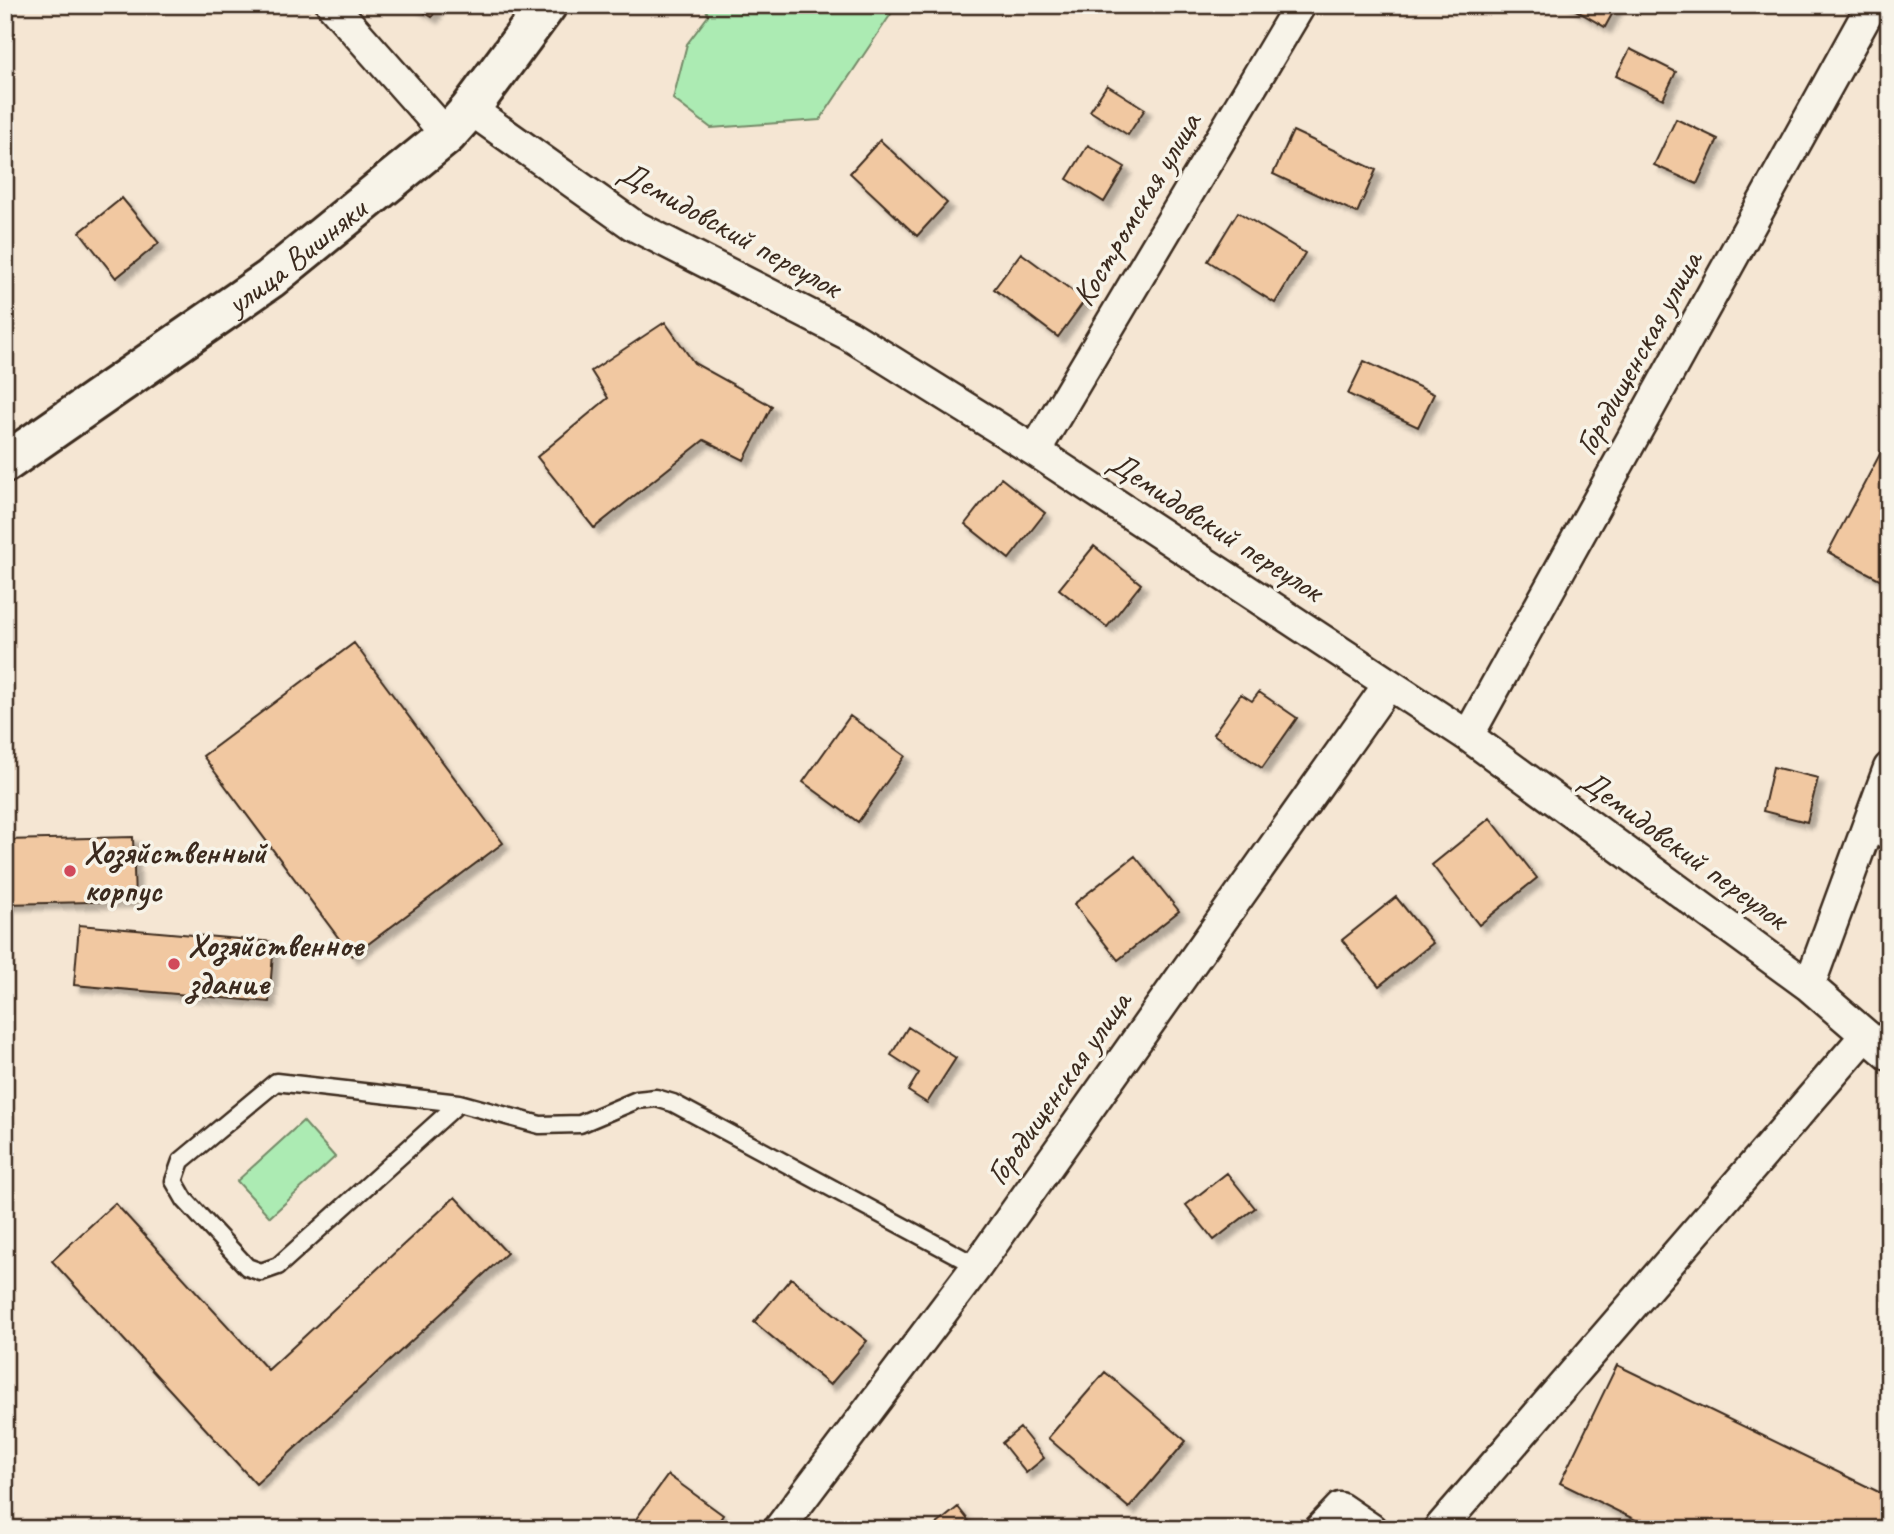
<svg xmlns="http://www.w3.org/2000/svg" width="1894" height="1534" font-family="Caveat,sans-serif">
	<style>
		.green { fill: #acebb3; stroke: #748a68; stroke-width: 2 }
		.building { fill: #f1c8a1; stroke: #3b2a1e; stroke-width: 2; filter: url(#shadow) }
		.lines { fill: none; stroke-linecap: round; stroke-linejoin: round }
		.service-casing { stroke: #3b2a1e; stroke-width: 21 }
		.minor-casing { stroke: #3b2a1e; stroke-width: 35 }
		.tertiary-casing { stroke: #3b2a1e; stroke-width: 44 }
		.service { stroke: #f7f3e8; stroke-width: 16 }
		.minor { stroke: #f7f3e8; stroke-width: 30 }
		.tertiary { stroke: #f7f3e8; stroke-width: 38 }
		.poi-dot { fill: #d1495b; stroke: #f7f3e8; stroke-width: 2.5 }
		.labels { text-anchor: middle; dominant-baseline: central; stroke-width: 7; stroke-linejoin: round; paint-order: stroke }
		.street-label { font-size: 33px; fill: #3b2a1e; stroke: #f7f3e8 }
		.poi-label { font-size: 33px; font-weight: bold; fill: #3b2a1e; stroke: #f7f3e8; text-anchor: start }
	</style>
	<defs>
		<filter id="shadow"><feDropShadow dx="6" dy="6" stdDeviation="2" flood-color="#0004"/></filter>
	</defs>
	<rect width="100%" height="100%" fill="#f5e6d3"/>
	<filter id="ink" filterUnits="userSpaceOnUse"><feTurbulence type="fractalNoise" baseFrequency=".0143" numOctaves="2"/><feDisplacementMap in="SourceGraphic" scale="14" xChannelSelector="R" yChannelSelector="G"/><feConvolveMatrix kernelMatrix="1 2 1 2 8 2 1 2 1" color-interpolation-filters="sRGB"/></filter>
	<g filter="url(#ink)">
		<path class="green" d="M705,5H897L820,120L711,128L673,99L687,44L708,16Z
			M303,1121L335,1157L270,1217L237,1181Z"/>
		<path class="building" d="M412,5H438L432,17Z
			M1567,5H1617L1605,27Z
			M1630,49L1676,72L1663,99L1616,76Z
			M1107,85L1145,109L1128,135L1090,111Z
			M1676,119L1718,139L1697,184L1654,165Z
			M1293,131L1376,170L1357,213L1273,174Z
			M880,140L947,203L917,236L850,173Z
			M1088,145L1125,167L1104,202L1067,179Z
			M122,198L159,243L116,278L80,232Z
			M1238,212L1305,253L1275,303L1208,261Z
			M1021,253L1085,300L1058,337L994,289Z
			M665,322L694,363L772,406L744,460L704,440L594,528L537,457L608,398L591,371Z
			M1364,361L1434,394L1418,427L1348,394Z
			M1888,439H1889V584L1828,552Z
			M1001,478L1045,513L1009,559L965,524Z
			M1094,546L1141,584L1107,627L1059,589Z
			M354,643L503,843L352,956L203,756Z
			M1259,692L1297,718L1262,768L1213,734L1241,694L1252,701Z
			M850,716L905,756L858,822L803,782Z
			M1773,767L1818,778L1807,822L1763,811Z
			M1490,818L1537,878L1479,925L1432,865Z
			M133,837L135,901L5,904V840Z
			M1135,856L1179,911L1118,960L1074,904Z
			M1396,897L1433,943L1379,986L1342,940Z
			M79,925L274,942L269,1002L74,985Z
			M908,1027L956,1058L927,1103L908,1091L919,1073L891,1055Z
			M1227,1173L1255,1208L1214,1240L1186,1205Z
			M455,1197L507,1253L256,1484L52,1261L115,1203L268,1370Z
			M791,1278L867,1341L830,1385L754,1322Z
			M1617,1365L1889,1497V1529H1654L1560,1483Z
			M1105,1372L1186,1441L1129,1508L1048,1438Z
			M1020,1428L1044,1458L1026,1473L1002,1443Z
			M668,1475L723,1515L714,1529H634L631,1526Z
			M958,1507L975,1529H931Z"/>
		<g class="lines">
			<g class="service-casing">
				<path id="service" d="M1867,828L1889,843
					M459,1103L278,1266L261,1272L247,1267L185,1200L174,1181L181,1161L276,1082L459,1103L540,1125L580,1124L637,1100L656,1098L673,1103L977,1266"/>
			</g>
			<g class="minor-casing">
				<path id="minor" d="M332,5L447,135
					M470,109L633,225L849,335L1035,451L1468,736L1809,986L1889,1055
					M1035,451L1300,5
					M1468,736L1872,5
					M1809,986L1889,768
					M779,1529L977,1266L1389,684
					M1320,1529L1340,1508L1371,1529
					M1439,1529L1866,1035"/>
			</g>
			<g class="tertiary-casing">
				<g id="tertiary">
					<path id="s1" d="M5,463L270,279L447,135L470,109L547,5"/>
				</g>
			</g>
			<use href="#service" class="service"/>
			<use href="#minor" class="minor"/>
			<use href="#tertiary" class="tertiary"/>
		</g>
	</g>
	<g class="poi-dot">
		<circle cx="70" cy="871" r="7"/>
		<circle cx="174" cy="964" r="7"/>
	</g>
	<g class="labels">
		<g class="street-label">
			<text transform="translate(1136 209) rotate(-59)">Костромская улица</text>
			<text transform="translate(730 229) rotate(29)">Демидовский переулок</text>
			<text stroke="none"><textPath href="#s1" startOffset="357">улица Вишняки</textPath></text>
			<text transform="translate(1638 353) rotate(-61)">Городищенская улица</text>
			<text transform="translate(1216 526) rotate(33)">Демидовский переулок</text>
			<text transform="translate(1684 849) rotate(36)">Демидовский переулок</text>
			<text transform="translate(1058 1088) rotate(-55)">Городищенская улица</text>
		</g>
		<g class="poi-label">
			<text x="84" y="852">Хозяйственный<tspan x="84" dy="38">корпус</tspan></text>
			<text x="188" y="945">Хозяйственное<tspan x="188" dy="38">здание</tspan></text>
		</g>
	</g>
	<rect width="1894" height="1534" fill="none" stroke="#f7f3e8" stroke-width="28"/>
	<rect x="14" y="14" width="1866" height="1506" fill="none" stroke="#3b2a1e" stroke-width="2.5" filter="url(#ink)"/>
</svg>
